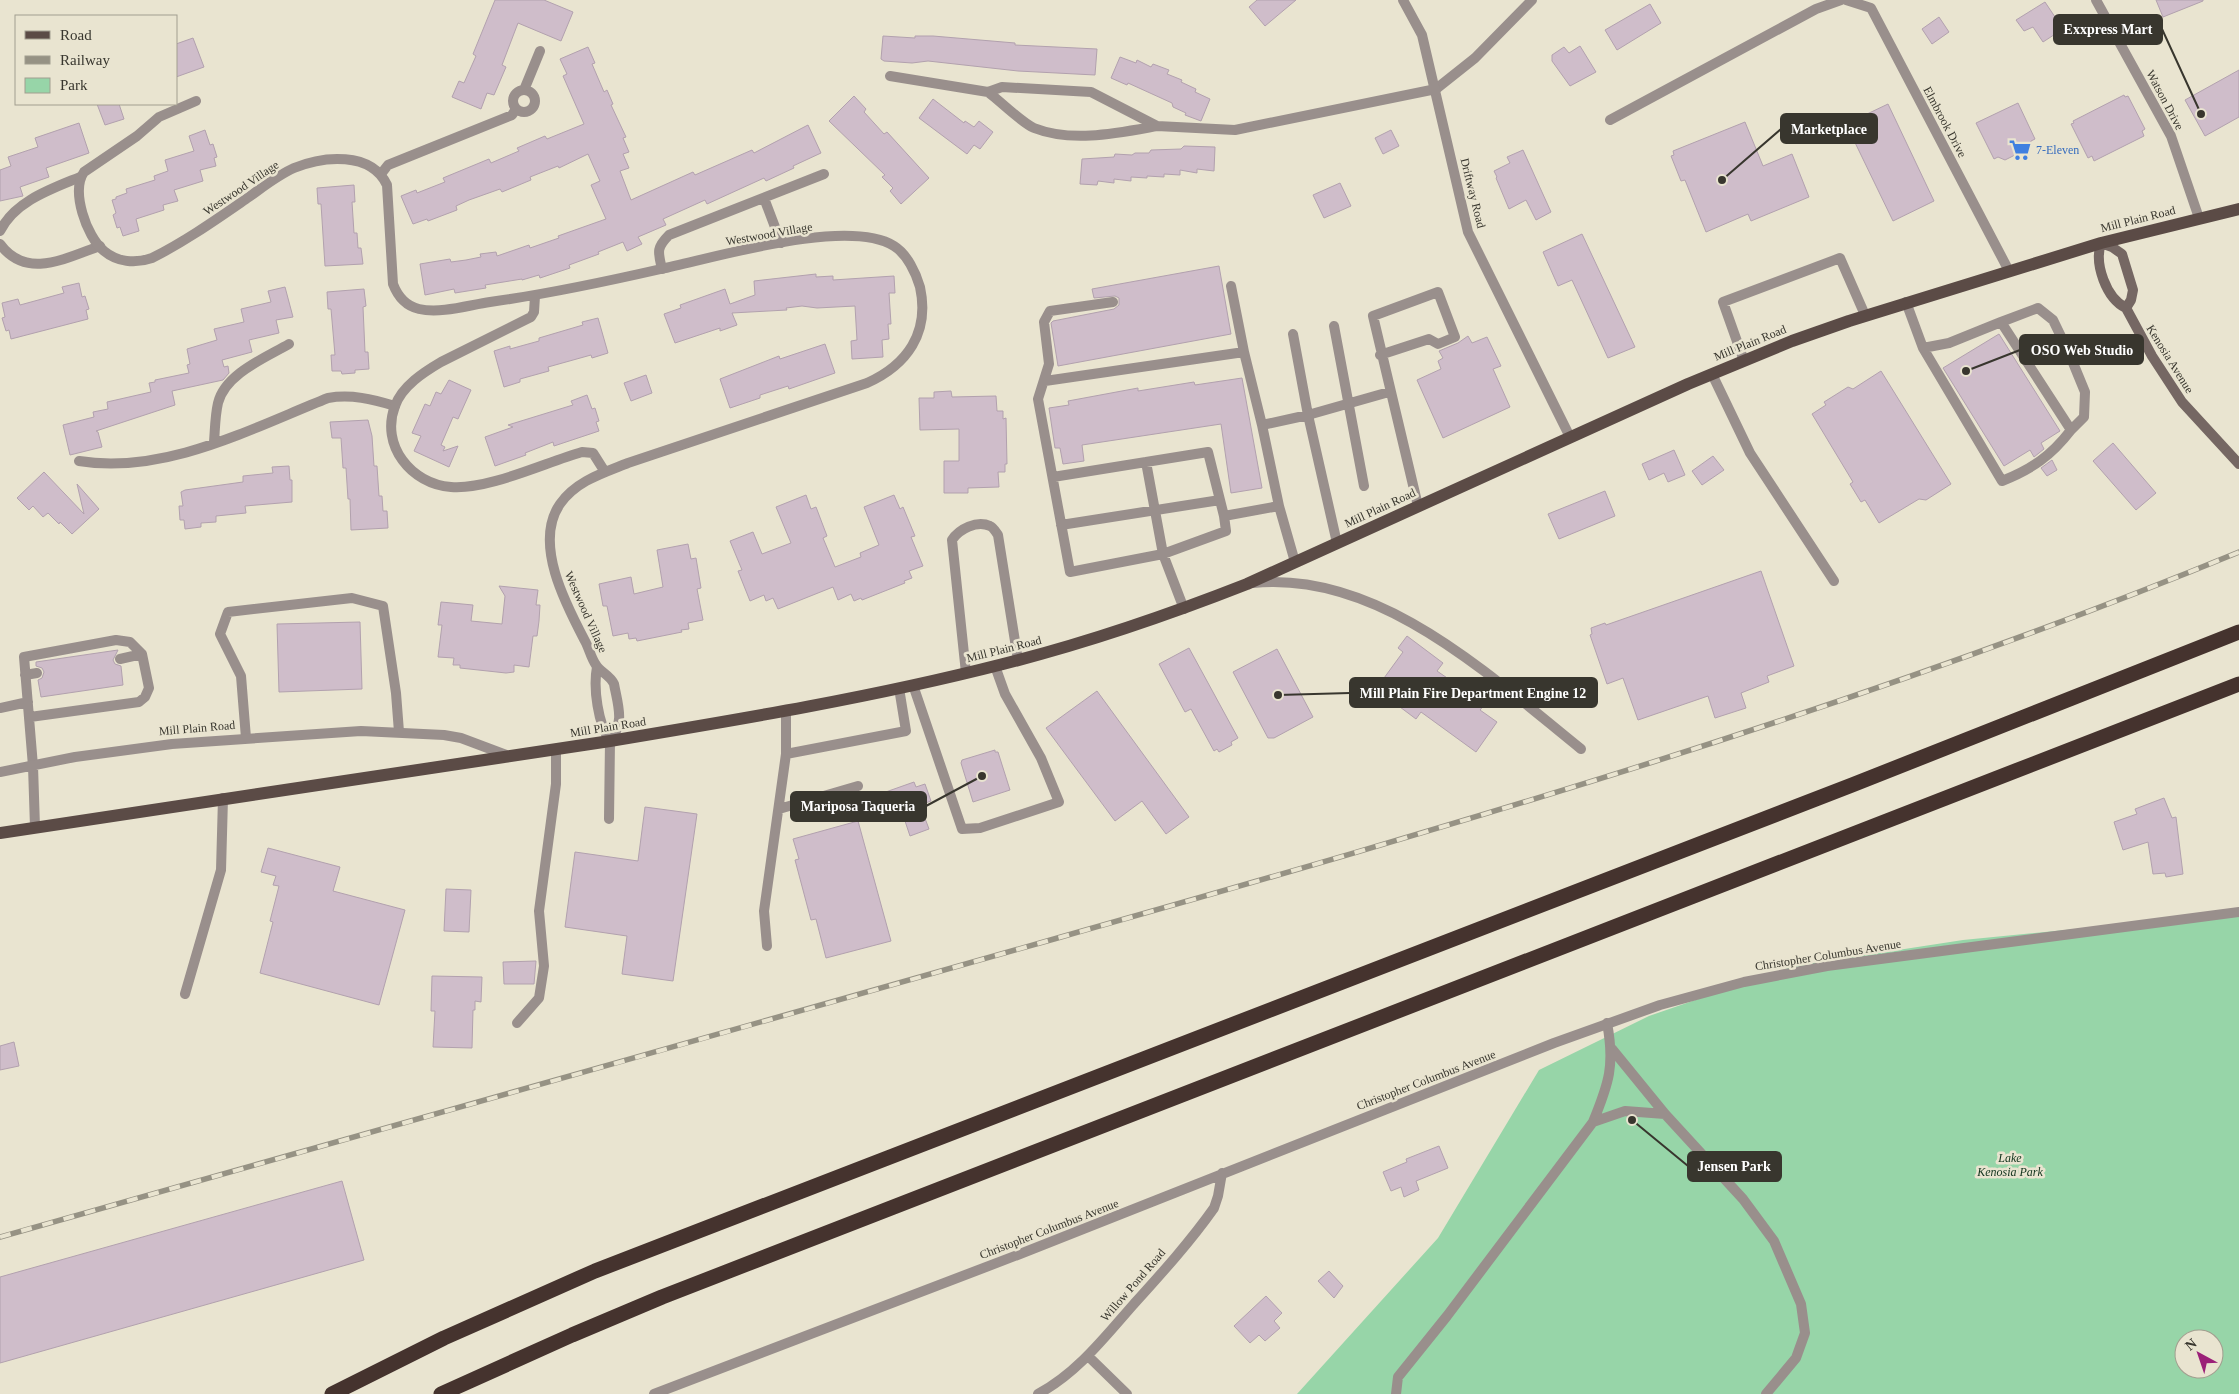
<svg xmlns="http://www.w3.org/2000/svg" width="2239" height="1394" font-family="'Times New Roman',serif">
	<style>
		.green { fill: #97d5a8; fill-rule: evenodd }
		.building { fill: #cfbdca; stroke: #b2a1ae }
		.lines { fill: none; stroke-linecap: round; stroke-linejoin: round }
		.lane { stroke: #998f8c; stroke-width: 10 }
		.street { stroke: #998f8c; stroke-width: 10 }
		.secondary { stroke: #756763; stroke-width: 10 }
		.primary { stroke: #5b4b46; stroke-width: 12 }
		.highway { stroke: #45332e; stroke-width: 15 }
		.rail-casing { stroke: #969284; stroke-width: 5.5 }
		.rail { stroke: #e9e4d0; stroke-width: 4; stroke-dasharray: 11; stroke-linecap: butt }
		.labels { text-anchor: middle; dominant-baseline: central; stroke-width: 5; stroke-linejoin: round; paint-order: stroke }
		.street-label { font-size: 12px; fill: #38362e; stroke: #e9e4d0 }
		.shop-label { font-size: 12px; fill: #366cbe; stroke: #e9e4d0; text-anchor: start }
		.park-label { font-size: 12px; font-style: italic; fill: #10331c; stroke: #e9e4d0 }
		.leader { fill: none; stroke: #38362e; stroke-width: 2 }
		.callout-dot { fill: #38362e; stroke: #e9e4d0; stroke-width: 2 }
		.callout { fill: #38362e; stroke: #38362e; stroke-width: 2 }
		.callout-label { font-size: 14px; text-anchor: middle; font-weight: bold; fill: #fff }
	</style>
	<rect width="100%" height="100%" fill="#e9e4d0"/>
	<path class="green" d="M2239,913V1394H1297L1438,1238L1539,1070L1649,1016L1794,966L1963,940ZM2184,1339H2214V1369H2184Z"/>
	<path class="building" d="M495,0H544L573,12L561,41L518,23L502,65L506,67L494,95L487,93L481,109L452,97L459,81L464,83L476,56L473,54Z
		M1257,0H1296L1265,26L1249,7Z
		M2156,0H2203V1L2163,17Z
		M2045,2L2063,29L2043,42L2033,27L2024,31L2016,20Z
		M1650,4L1661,23L1617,50L1605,30Z
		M1939,17L1949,32L1932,44L1922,29Z
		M883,36L915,38V36H933L1015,43V45L1097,49L1095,75L1018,71L928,61L912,63L884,61L881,59Z
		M193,38L204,67L176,77V44Z
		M1580,46L1596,72L1570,86L1552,61V55L1564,47L1569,53Z
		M588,47L595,63L592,64L604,92L607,90L613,104L611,105L626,137L623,138L629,152L623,154L629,168L620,171L631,200L693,172L695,175L752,150L754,153L808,125L821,153L793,166L794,168L766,181L764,178L707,204L705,200L663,219L666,225L638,237L642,244L627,251L623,242L598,252L599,254L569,265L570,268L540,278L539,275L522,280V279L485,285L486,288L455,293L454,289L425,295L420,264L450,259L451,262L466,260L481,257L480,254L496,252L497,256L529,245L530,248L559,238L558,236L606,219L591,185L600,181L588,154L559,168L558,166L530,177L531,180L502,192L500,189L469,200L456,206L457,210L428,221L427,219L413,224L401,196L416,190L417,193L445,182L443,178L489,159L491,163L519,151L517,148L545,136L547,139L584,124L563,76L567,74L560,59Z
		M1120,57L1136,63L1137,60L1151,67L1153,64L1169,70L1167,74L1182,80L1181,82L1196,89L1195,92L1210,99L1201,121L1185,115L1186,113L1173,107L1172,103L1128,83L1127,85L1111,78Z
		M2239,70V117L2205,136L2185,100Z
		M2124,95L2125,97L2128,96L2145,129L2142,131L2144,136L2094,161L2092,156L2088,158L2071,124L2074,123L2073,121Z
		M854,96L866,109L864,112L884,134L887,132L929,178L901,204L890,191L893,188L882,177L885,175L829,121Z
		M933,99L964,123L965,121L974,127L979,121L993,132L980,149L974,145L967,154L919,118Z
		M2018,103L2035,139L2031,141L2029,148L2005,160L1998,157L1994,159L1976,123Z
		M97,104H119L124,119L105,125Z
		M1888,104L1934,201L1893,221L1846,124Z
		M1745,122L1763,166L1792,154L1809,197L1751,221L1748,214L1706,232L1685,180L1681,181L1671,156L1674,155L1673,151Z
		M79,123L89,153L46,168L49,177L20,187L23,196L0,201V170L11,166L8,157L38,147L35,138Z
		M205,130L210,145L213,144L217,157L214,158L216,166L200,170L203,181L174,190L178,201L163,205L164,210L136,219L139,231L123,236L120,227L117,228L113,215L116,213L112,200L116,199V197L127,193L126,189L155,180L154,176L168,171L165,160L194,151L189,136Z
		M1391,130L1399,146L1383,154L1375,138Z
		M1184,146L1215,147L1214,171L1197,169V173L1180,170V175L1164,174V177L1147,176V178L1131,177V181L1114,179V183L1098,181L1097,185L1080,184L1082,159L1114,157L1115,154L1132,155L1135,153H1149L1151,150L1181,149Z
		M1523,150L1551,212L1536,220L1526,200L1509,209L1496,178L1497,177L1494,171L1510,163L1507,157Z
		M1340,183L1351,206L1324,218L1313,195Z
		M354,185L355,202H352L354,233H357L358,248H361L363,264L325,266L321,204H318L317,188Z
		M1582,234L1635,347L1608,358L1572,280L1558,286L1543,252Z
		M1219,266L1231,334L1058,366L1051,323L1053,321L1114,309L1119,305V298L1115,296L1094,298L1092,289Z
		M816,274V277L833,276V280L894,276L895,293H889L891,324H888L889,339L882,340L883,357L852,359L851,341L857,340L855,306L817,308L802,306L786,308L787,310L732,313L737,325L720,331V328L675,343L664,314L681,308L680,305L725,289L730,304L755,295L754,281Z
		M79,283L82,297L85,296L89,309L86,310L88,319L11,339L9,330L6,331L2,318L5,317L2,303L18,299L20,305L64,293L62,287Z
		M285,287L293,317L276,320L279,333L249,340L252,352L222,360L224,367L228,366L229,373L223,380L172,391L175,405L96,431L98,432L102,447L70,455L63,425L94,417L93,412L108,409L107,402L151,392L149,383L155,382V380L189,373L187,365L190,364L187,349L217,340L214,329L244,322L241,309L271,302L268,291Z
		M364,289L366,306L363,307L365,352H368L369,369L355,370V373L342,374L341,371H332L331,355H335L331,309H328L327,292Z
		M598,318L608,353L592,358L591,355L548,367L549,371L520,379V382L504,387L494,351L510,346V349L539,341V338L583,325L582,322Z
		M1999,334L2060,431L2041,443L2044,449L2034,457L2030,450L2004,466L1943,368Z
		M1468,336L1472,343L1487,337L1501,366L1493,369L1510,407L1443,438L1417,380L1441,369L1438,361L1443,358L1439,351L1458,343Z
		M825,344L835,373L789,389L788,386L760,395V398L730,408L720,379L779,356L780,359Z
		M1881,371L1951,484L1926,500L1919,499L1879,523L1865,500L1861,502L1850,484L1853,482L1812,414L1826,405L1824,402L1848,387L1853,389Z
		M646,375L652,393L631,401L624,383Z
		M1242,378L1262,488L1231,493L1221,424L1082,445L1084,461L1063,464L1060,448H1055L1049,408L1069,405L1068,401L1138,388V391L1194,382L1195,385Z
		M449,380L471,390L458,419L453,417L441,445L445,447L443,451L458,446L449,467L414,451L421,436L412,433L425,404L430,406L436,392L441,394Z
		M951,391L952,397L996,396L997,411H1003V419L1006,418L1007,464H1005V472H998L999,487L968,488V493H944V461H959V429L920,430L919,398H934V392Z
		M587,395L592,409L595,408L599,421L596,422L599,431L554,446L553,442L525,453L526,455L495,466L485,437L513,427L508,425L573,405L571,401Z
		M368,420L372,436L374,466H377L379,496H382L383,511H387L388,528L351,530L350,499H348L346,468H343L341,438H332L330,422Z
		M2113,443L2156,493L2136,510L2093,461Z
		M1674,450L1685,475L1668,482L1664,473L1649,480L1642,464Z
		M1713,456L1724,470L1702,485L1692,471Z
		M2052,460L2057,470L2047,476L2041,468Z
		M289,466L290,480H292V502L245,506L246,513L216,516V522L201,523V527L185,529L184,520H180L179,506H183L181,492L185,490L243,482V476L273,473L272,467Z
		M44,472L84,514L77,484L99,509L72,534L60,522L59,524L48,513L43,517L33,506L29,510L17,498Z
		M1605,491L1615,516L1559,539L1548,514Z
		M806,495L811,509L816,507L827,536L823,538L835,567L861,557L860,553L879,545L864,507L894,495L900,509L903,507L915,536L911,537L923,566L909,571L912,578L904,581L905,583L862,600L861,598L854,601L851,594L838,600L833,587L778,609L773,598L766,601L764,595L750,601L738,571L742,570L730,541L753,532L762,554L791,543L776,507Z
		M688,544L691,559L696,558L701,588L697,589L703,620L688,623L689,629L681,630L682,632L637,641L636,638L629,639L628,633L613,636L607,606H603L599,584L631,577L634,594L663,587L657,550Z
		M1761,571L1794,666L1767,676L1769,682L1741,693L1746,708L1715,718L1708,696L1638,720L1623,678L1607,684L1590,635L1592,634L1591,628L1605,623L1606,625Z
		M499,586L538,590L536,605H540L539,621L537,636H533L529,667L514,665V672L506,673L460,668V665H453L454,658L438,657L442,625H438L441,602L473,605L471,621L502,624L505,596Z
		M360,622L362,689L279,692L277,624Z
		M1407,636L1443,663L1437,671L1485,704L1480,710L1497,722L1476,752L1421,712L1416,719L1376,689L1403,652L1398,648Z
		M1189,648L1238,738L1231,742L1232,745L1219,752L1217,749L1214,751L1191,709L1185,712L1159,664Z
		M1277,649L1313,717L1274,738H1268L1233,672Z
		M118,650L113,660L115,664L121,666L123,685L41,697L38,680L42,678L44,672L42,668L36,666V662Z
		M1097,691L1189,817L1166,834L1142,801L1115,821L1046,728Z
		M995,750V752H998L1010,790L973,802L961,763L962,760Z
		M914,782L916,787L925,784L931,801L920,805L929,829L910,836L903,815L897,817L895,812L888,815L880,794Z
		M2164,798L2172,818L2176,817L2183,874L2166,877L2165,873L2153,874L2148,842L2123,850L2114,822L2137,814L2135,809Z
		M645,807L697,814L673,981L622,974L627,936L565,927L575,852L638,861Z
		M858,821L891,941L826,958L816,919L811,920L795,860L799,859L793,839Z
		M268,848L340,867L333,891L405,910L379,1005L260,973L273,922L270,921L279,886L273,885L276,876L261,872Z
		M446,889L471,890L469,932L444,931Z
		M536,961L534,984H504L503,962Z
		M432,976L482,977L481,1002L475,1001V1010H473L472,1048L433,1047L435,1011H431Z
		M14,1042L19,1066L0,1070V1046Z
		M1439,1146L1448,1168L1416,1181L1419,1190L1404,1197L1401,1187L1391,1191L1383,1172L1407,1162L1406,1159Z
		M342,1181L364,1260L0,1363V1277Z
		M1329,1271L1343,1286L1334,1298L1318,1281Z
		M1266,1296L1282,1313L1274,1321L1280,1328L1265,1341L1259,1335L1250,1343L1234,1326Z"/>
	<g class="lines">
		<path class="lane" d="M890,76L988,92L1002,87L1091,92L1157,126L1235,130L1436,89L1475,58L1532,0
			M524,90L540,51
			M513 101a11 11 0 1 1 22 0a11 11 0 1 1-22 0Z
			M988,92C1000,101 1022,123 1034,128C1072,143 1118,133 1157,126
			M381,174L388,165L512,115L516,109
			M764,198L781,243
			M0,231C15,201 51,189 80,177
			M0,244C26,280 66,258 100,246
			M662,269C658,252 656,248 669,235L824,174
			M1231,286L1244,352
			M1113,302L1050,311L1044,322L1049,364L1038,399L1070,572L1163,554L1146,462
			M1906,302L1923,348L2002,481C2032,469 2051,456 2071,430L2001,322L1949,343L1923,348
			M2001,322L2038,308L2053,320L2069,353L2085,392L2084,417L2071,430
			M1334,326L1364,486
			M1293,334L1308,415L1337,543
			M1380,355L1429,339L1438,344L1455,337L1438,292L1373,316L1418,506
			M1744,361L1723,302L1840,258L1865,315
			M1712,374L1750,453L1834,581
			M1045,381L1244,352L1262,425
			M214,442C215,430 215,416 218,403C225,374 265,358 289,344
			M79,461C164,475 250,429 328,398C351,394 372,399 395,406
			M1053,477L1208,452L1224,516
			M1061,525L1220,500
			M1295,562L1279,506L1262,425L1308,415L1389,392
			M1253,583C1379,570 1490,676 1581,749
			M1184,609L1163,554L1226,531L1224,516L1279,506
			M120,659L142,654
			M966,673L952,540C959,529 977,520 990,526C993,527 996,532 998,535L1018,660
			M25,675L37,673
			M913,685L962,829L980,828L1059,802L1041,758L1005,694L995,666
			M0,708L28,702
			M30,717L139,702L145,697L149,688L142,654L130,642L116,640L24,657L33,766
			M246,738L241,676L220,634L228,612L352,598L383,606L396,693L399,732
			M786,754L906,731L899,688
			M779,809L858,786
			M609,819L610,741
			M767,946L764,911L786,754V710
			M185,994L221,870L223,798
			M517,1023L539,998L544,966L539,911L556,784V749
			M1612,1049L1665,1114L1743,1199L1774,1241L1801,1304L1805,1333L1796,1358L1766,1394
			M1593,1122L1625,1111L1665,1114
			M1396,1394L1398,1377L1447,1316L1593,1122C1609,1083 1615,1065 1607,1023"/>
		<path class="street" d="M1403,0L1422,35L1468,232L1570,437
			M1846,0L1871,8L2009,271
			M2096,0L2171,136L2199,218
			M196,101L159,117L137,136L84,172C71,191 86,236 104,251C117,262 135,264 152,258C186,241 217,219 249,197C263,187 278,175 294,168C323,156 371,151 387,185L393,284C398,297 406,306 419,309C441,314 469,305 490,302C548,294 604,282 661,269C714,258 847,217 894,246C907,254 916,273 920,287C930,333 907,365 867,383L628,463C603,473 576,481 560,504C533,543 566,605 585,641C589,648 591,658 596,665C600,672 610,675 614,684C618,706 625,722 610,741C598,724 593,688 597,667
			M1610,120L1816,9L1841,0
			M535,296L534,312L531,317L441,362C424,372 402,386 395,406C380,445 411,484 451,487C488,490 544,463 582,452L593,453L605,472
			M33,766L35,827
			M0,772L75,757L172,744L361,731L444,735L461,738L509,756
			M1088,1356L1127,1394
			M654,1394L1020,1254L1554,1043L1660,1005L1744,982L1827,966L2239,912
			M1038,1394C1077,1373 1104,1338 1133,1305C1161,1274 1190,1242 1214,1208L1218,1196L1222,1173"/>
		<path class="secondary" d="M2126,308L2131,300L2133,290L2122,254L2112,247L2101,243C2094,264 2106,298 2126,308L2152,356L2182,402L2239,464"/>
		<path class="primary" d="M0,833L610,741C742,719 874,697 1003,664C1087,643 1168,615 1247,584L1688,384L1792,341L1849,321L2101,243L2239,209"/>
		<path class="highway" d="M332,1394L444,1338L595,1271L1852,785L2239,632
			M441,1394L572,1335L662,1297L2239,684"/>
		<g class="rail-casing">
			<path id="rail" d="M0,1237C351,1138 702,1039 1054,939C1453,826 1854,710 2239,552"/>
		</g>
		<use href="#rail" class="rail"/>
	</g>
	<defs>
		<g id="supermarket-bare" transform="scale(1.725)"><path d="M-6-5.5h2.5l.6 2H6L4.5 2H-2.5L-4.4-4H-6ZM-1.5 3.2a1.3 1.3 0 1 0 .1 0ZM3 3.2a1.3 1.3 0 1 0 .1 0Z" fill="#3f7fe0" stroke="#e9e4d0" stroke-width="2.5" paint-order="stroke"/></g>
	</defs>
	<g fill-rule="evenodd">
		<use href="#supermarket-bare" x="2020" y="150"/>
	</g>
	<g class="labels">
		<g class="street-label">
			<text transform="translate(2165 100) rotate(62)">Watson Drive</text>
			<text transform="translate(1945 122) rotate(62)">Elmbrook Drive</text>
			<text transform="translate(241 188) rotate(-34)">Westwood Village</text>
			<text transform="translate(1473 193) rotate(76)">Driftway Road</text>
			<text transform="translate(2138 219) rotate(-14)">Mill Plain Road</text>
			<text transform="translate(769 234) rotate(-10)">Westwood Village</text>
			<text transform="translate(1750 343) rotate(-22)">Mill Plain Road</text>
			<text transform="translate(2170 359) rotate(58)">Kenosia Avenue</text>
			<text transform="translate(1380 508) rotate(-25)">Mill Plain Road</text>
			<text transform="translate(586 612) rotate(66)">Westwood Village</text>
			<text transform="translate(1004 649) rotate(-14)">Mill Plain Road</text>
			<text transform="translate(608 727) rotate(-9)">Mill Plain Road</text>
			<text transform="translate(197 728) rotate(-5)">Mill Plain Road</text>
			<text transform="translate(1828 955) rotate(-9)">Christopher Columbus Avenue</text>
			<text transform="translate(1426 1080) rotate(-21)">Christopher Columbus Avenue</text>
			<text transform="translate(1049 1229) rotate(-21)">Christopher Columbus Avenue</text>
			<text transform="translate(1133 1285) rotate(-49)">Willow Pond Road</text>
		</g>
		<g class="shop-label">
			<text x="2036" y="150">7-Eleven</text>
		</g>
		<g class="park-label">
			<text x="2010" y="1158">Lake<tspan x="2010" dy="14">Kenosia Park</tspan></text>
		</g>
	</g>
	<path class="leader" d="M2201 114L2162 29M1722 180L1781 129M1966 371L2020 350M1278 695L1350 693M982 776L926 806M1632 1120L1688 1166"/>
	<g class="callout-dot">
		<circle cx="2201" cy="114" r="5"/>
		<circle cx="1722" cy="180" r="5"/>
		<circle cx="1966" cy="371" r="5"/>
		<circle cx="1278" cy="695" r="5"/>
		<circle cx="982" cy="776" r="5"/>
		<circle cx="1632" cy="1120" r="5"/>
	</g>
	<g class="callout">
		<rect x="2054" y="15" width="108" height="29" rx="5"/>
		<rect x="1781" y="114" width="96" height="29" rx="5"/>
		<rect x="2020" y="335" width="123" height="29" rx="5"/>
		<rect x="1350" y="678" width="247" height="29" rx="5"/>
		<rect x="791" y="792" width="135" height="29" rx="5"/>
		<rect x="1688" y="1152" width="93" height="29" rx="5"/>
	</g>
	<g class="callout-label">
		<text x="2108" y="34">Exxpress Mart</text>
		<text x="1829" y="134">Marketplace</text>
		<text x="2082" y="355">OSO Web Studio</text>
		<text x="1473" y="698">Mill Plain Fire Department Engine 12</text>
		<text x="858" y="811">Mariposa Taqueria</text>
		<text x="1734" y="1171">Jensen Park</text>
	</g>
	<rect x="15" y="15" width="162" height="90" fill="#e9e4d0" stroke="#a29e8f"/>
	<rect x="25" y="31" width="25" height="8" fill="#5b4b46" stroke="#a29e8f"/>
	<text x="60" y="40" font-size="15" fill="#38362e">Road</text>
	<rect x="25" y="56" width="25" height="8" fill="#969284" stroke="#a29e8f"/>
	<text x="60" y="65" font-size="15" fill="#38362e">Railway</text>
	<rect x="25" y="78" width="25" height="15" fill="#97d5a8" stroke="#a29e8f"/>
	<text x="60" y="90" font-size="15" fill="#38362e">Park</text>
	<g transform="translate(2199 1354) rotate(320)"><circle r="24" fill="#e9e4d0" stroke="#a29e8f"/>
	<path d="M0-4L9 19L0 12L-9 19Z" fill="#9b2078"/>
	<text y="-8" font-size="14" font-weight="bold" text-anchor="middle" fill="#38362e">N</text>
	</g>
</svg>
